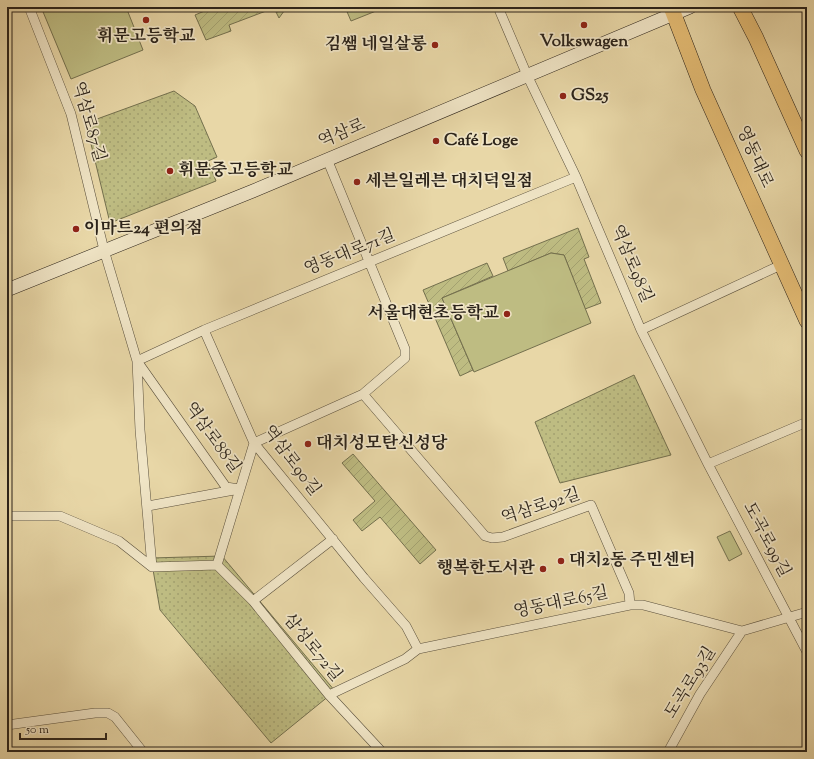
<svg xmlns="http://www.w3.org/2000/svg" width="814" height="759" font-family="'Sorts Mill Goudy','Noto Serif KR',serif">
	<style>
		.grass { fill: url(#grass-dots); stroke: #74704e }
		.garden { fill: url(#garden-furrows); stroke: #74704e }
		.pitch { fill: #bebc82; stroke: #74704e }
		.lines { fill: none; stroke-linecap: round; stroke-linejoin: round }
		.street-casing { stroke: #5a503d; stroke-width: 10 }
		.secondary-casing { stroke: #2b231a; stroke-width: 14 }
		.primary-casing { stroke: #2b231a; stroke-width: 16 }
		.street { stroke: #f0e5c6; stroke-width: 9 }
		.secondary { stroke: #f0e5c6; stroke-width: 13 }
		.primary { stroke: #e4bc74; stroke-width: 15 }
		.poi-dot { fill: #8f2418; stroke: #f0e5c6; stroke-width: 1.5 }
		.labels { text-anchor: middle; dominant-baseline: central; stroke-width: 3.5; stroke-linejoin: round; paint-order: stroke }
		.poi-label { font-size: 17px; font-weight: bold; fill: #2b231a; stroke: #f0e5c6; text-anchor: start }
		.street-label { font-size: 17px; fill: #2b231a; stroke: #f0e5c6 }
	</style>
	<defs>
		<pattern id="grass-dots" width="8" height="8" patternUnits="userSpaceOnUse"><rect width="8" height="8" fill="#bebc82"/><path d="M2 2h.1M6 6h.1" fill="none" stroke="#a3a170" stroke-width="1.8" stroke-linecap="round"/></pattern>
		<pattern id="garden-furrows" width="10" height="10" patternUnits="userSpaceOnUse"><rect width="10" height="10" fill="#bebc82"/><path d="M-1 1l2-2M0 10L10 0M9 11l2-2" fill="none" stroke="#a3a170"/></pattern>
	</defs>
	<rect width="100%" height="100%" fill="#e8d7a7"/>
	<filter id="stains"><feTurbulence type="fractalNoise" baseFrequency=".005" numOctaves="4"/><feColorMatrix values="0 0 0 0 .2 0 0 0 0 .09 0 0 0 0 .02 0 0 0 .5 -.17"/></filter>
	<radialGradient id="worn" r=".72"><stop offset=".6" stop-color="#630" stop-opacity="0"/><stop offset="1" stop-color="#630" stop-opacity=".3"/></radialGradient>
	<path class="grass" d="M174,91L195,106L217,157L208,161L216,181L110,223L86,123Z
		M634,375L671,455L560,483L535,422Z
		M222,556L335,691L271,743L160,610L151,558Z"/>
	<path class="garden" d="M214,7H287L279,18L274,8L229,25L231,31L206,40L195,15Z
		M578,228L589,257L584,259L601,303L585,309L564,255L551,253L508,271L503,258Z
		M487,263L493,276L442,298L473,370L460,376L423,290Z
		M353,454L436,550L420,564L380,517L362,531L353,520L375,501L342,463Z"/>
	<path class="pitch" d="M41,7H126L143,50L71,79Z
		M345,7H386L351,21Z
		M551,253L564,255L591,323L474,372L442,298Z
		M730,531L742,554L729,561L717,537Z"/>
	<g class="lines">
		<g class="street-casing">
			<path id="street" d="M29,7L71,114L104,250L137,361L140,430L152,567
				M498,7L527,75L576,177L641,330L708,464L807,652
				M204,330L254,443L364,578L406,626L418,649
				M641,330L781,265
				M363,394L485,536L492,538L503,537L591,505L629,593L630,605
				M708,464L807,422
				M239,489L226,487L137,361L204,330L576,177
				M148,506L234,490
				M7,516H60L119,541L152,567L217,565L253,601L329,695L382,752
				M217,565L254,443L363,394L405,358V349L327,159
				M253,601L333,539
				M329,695L405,659L418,649L630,605H643L742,631L807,612
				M7,725L95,713H108L115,717L143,752
				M668,752L700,694L742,631"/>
		</g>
		<g class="secondary-casing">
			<path id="secondary" d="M7,290L253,191L690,7"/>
		</g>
		<g class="primary-casing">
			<path id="primary" d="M671,7L703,90L807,321
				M740,7L756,38L807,151"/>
		</g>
		<use href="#street" class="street"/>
		<use href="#secondary" class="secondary"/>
		<use href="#primary" class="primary"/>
	</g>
	<g class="poi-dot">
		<circle cx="146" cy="20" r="4"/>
		<circle cx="584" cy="25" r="4"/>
		<circle cx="435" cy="45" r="4"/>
		<circle cx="563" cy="96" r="4"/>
		<circle cx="436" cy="141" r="4"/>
		<circle cx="170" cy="171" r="4"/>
		<circle cx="357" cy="182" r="4"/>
		<circle cx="76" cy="229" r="4"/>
		<circle cx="507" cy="314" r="4"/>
		<circle cx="308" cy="444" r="4"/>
		<circle cx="561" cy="561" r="4"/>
		<circle cx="543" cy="569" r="4"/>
	</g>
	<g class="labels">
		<g class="poi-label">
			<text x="146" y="37" text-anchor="middle">휘문고등학교</text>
			<text x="584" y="42" text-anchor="middle">Volkswagen</text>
			<text x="427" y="45" text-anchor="end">김쌤 네일살롱</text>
			<text x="571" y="96">GS25</text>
			<text x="444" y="141">Café Loge</text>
			<text x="178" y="171">휘문중고등학교</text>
			<text x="365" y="182">세븐일레븐 대치덕일점</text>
			<text x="84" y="229">이마트24 편의점</text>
			<text x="499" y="314" text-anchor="end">서울대현초등학교</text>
			<text x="316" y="444">대치성모탄신성당</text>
			<text x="569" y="561">대치2동 주민센터</text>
			<text x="535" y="569" text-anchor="end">행복한도서관</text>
		</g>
		<g class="street-label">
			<text transform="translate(88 122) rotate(74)">역삼로87길</text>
			<text transform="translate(342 134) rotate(-23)">역삼로</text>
			<text transform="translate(754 157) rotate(66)">영동대로</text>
			<text transform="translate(350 253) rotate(-22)">영동대로71길</text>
			<text transform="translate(631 264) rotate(67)">역삼로98길</text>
			<text transform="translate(212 438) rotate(54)">역삼로88길</text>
			<text transform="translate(291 461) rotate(53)">역삼로90길</text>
			<text transform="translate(541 507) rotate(-18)">역삼로92길</text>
			<text transform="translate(766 540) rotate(62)">도곡로99길</text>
			<text transform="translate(561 603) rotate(-12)">영동대로65길</text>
			<text transform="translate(312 648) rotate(51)">삼성로72길</text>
			<text transform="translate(691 683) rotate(-58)">도곡로93길</text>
		</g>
	</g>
	<rect width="814" height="759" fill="none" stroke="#e8d7a7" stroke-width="24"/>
	<rect x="8" y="8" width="798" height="743" fill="none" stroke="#2b231a" stroke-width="2"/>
	<rect x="12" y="12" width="790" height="735" fill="none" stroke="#2b231a"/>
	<path d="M20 733v6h86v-6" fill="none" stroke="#2b231a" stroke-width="2"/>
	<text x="26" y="733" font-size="12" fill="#2b231a" stroke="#f0e5c6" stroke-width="3" paint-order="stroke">50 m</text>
	<rect width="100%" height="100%" filter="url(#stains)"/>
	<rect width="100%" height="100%" fill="url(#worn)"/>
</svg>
